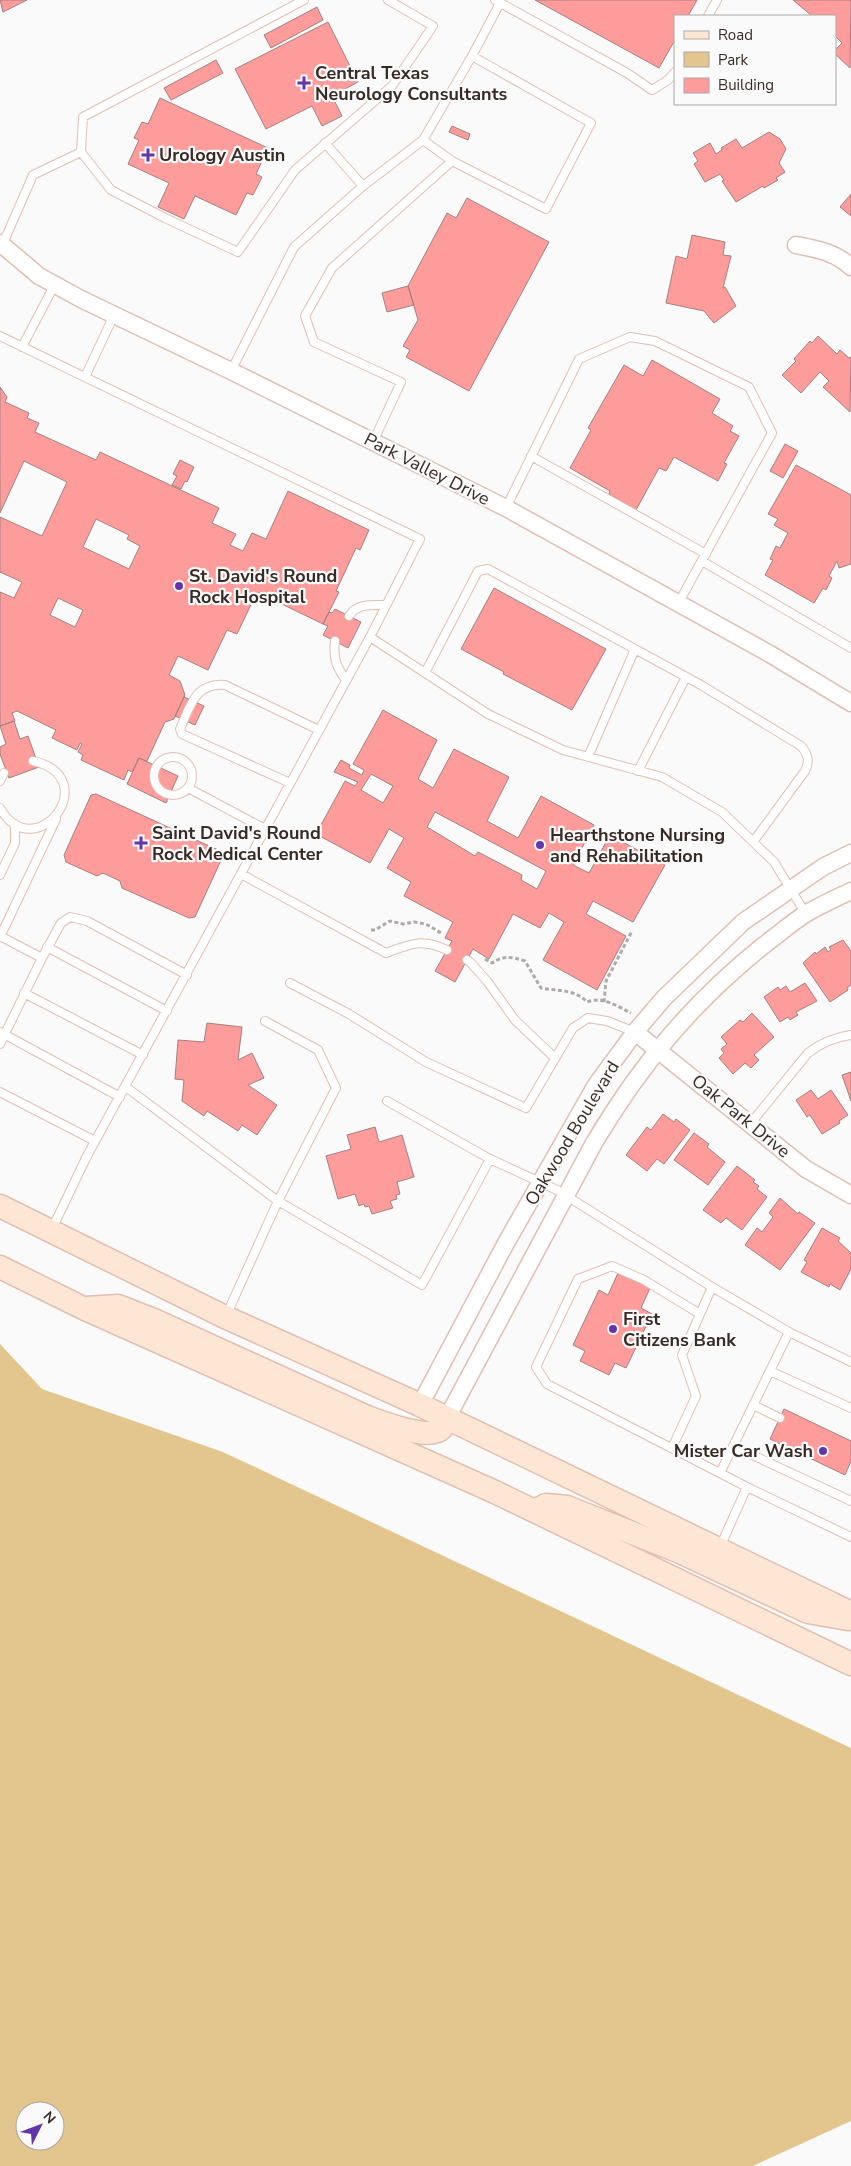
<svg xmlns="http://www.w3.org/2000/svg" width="851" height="2166" font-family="'Nunito Sans',sans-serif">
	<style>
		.green { fill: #e2c68e; fill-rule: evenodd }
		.building { fill: #fe9c9b; stroke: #a3807f; fill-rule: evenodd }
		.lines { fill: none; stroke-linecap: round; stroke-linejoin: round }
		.service-casing { stroke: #e1bfb2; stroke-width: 10 }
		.minor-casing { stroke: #e1bfb2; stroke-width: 19 }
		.secondary-casing { stroke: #e1bfb2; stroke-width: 25 }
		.path { stroke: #b0aba9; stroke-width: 3; stroke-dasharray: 4 2.5; stroke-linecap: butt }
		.service { stroke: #fff; stroke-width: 8 }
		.minor { stroke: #fff; stroke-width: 16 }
		.secondary { stroke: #fde7d4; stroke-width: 22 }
		.poi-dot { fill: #6335ad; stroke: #fafafa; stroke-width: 2 }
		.labels { text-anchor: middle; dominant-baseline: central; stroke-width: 4.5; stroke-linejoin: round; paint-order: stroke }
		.poi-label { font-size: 18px; font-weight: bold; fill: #382a25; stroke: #fafafa; text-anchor: start }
		.street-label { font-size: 18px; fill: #382a25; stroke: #fafafa }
	</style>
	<rect width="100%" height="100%" fill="#fafafa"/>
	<path class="green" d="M0,1344L42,1389L223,1452L851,1748V2121L753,2166H0ZM25,2111H55V2141H25Z"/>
	<path class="building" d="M0,0H27L3,12Z
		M535,0H697L688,16H675V40L659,68Z
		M793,0H851L850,68L835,54V50L842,43L835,36V16H812Z
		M317,7L323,20L271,48L264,35Z
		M328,22L358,82L332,96L342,116L322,126L312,106L266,129L235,69Z
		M216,60L223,73L171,100L164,88Z
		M160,98L268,148L256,174L262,177L253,195L247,193L236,215L195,196L184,219L158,207L169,183L128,164L139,140L134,138L142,122L148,124Z
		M452,126L470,134L468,140L449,132Z
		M769,132L780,139L786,149L779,163L785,172L776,178L778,180L764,188L763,186L736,202L722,181L724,180L720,174L705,182L694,164L698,161L693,153L710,143L716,154L722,150L721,148L736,139L742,148Z
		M851,194V216L840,207Z
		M467,198L549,242L469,391L406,357L410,350L403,346L418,320L408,286L447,213L456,218Z
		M692,235L725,242L723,255L731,256L723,288L725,287L736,306L714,323L704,311L666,303L676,256L687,259Z
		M408,286L414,305L387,312L382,293Z
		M818,336L837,354L840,350L849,358L851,357L850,412L823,387L829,381L820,372L801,393L782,375L796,361L794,359L810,341L812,343Z
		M652,360L720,399L712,413L733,426L730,431L739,436L724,463L727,464L718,481L674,457L666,471L659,468L636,510L609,494L610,491L570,468L591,430L588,428L624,365L643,376Z
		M0,387L7,397L5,402L29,413L27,418L39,423L35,432L96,460L100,452L219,508L212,523L236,534L230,545L243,551L252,533L266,539L288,491L369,530L360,550L356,548L336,591L339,592L323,624L257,592L237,634L227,630L208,670L178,656L169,675L180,681L185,695L174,719L165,722L147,761L139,758L132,772L128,770L124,780L81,760L83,755L78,752L82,744L80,743L77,750L52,738L56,730L17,711L12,713L15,721L0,726V592L14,598L22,582L0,572V517L42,536L67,482L24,461L0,513ZM96,519L129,535L127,539L140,546L129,569L83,547ZM58,598L83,610L75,627L50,615Z
		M785,444L798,451L783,478L770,471Z
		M180,460L194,467L187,482L185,481L181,489L172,485L177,476L173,474Z
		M796,465L851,495V564L839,568L837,561L829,576L832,578L826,590L823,588L814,603L765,575L773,560L770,559L776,546L780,548L788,533L774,525L778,519L768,514Z
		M494,588L606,649L572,710L503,674L504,672L461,649Z
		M335,609L361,622L348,648L323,635L328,626L323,624L329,612L332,613Z
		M184,697L204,706L195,725L175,716Z
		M383,710L437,740L418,779L433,788L454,749L509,777L487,821L518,838L541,796L594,825L573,865L589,873L610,835L665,865L633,922L593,901L586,914L626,936L597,990L543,960L564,922L549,913L540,928L513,914L489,959L473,949L455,982L435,971L452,941L445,938L453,922L404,896L411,882L387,868L404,838L389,829L370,863L316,834L345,781L355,786L358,782L334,772L341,760L350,765L349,768L362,775L364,770L353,764ZM371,774L393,786L383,803L361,790ZM435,812L546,871L537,889L521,880L522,875L478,852L475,856L427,827Z
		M14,721L20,739L28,736L39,767L9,778L0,754V747L6,744L0,726Z
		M139,758L178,776L166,803L127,784Z
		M96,794L218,850L222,858L195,917L189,918L122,888L120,881L103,873L97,876L66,862L64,855L91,795Z
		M843,940L851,951V985L847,988L848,990L830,1002L803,963L815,952L816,954L825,947L828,952L831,950L829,947Z
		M805,983L817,1001L796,1012L798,1015L790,1020L788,1017L780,1022L764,997L778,987L780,990L786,986L790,992Z
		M752,1013L774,1037L754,1055L759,1060L751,1068L745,1063L733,1074L719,1058L724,1053L721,1049L727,1044L721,1037L740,1020L743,1022Z
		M207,1023L242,1027L238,1060L252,1053L264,1078L248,1085L277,1105L257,1135L242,1125L238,1131L207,1111L204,1116L182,1101L184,1080L175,1079L178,1040L204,1042Z
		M851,1072V1101L842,1075Z
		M811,1090L818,1099L831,1090L848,1115L839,1121L840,1123L822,1134L810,1115L807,1117L796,1100Z
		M663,1114L674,1122L676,1119L690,1130L664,1164L657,1159L647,1171L626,1155L647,1127L651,1130Z
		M375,1127L379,1142L402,1135L414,1177L397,1182L400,1194L396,1195L397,1199L390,1201L393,1208L372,1214L369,1206L365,1207L364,1204L359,1206L355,1194L338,1199L326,1156L351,1149L347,1135Z
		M694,1133L709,1144L707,1147L725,1162L708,1185L674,1160Z
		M737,1166L755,1180L753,1182L759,1186L757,1189L767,1197L742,1230L726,1218L721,1223L703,1210Z
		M780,1198L798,1214L799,1212L815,1223L780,1270L745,1245L757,1228L762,1232L773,1217L769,1213Z
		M822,1228L840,1238L838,1241L851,1253V1269L840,1290L830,1284L829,1287L801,1272L807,1262L804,1260Z
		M618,1273L650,1288L641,1308L652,1314L626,1368L615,1363L609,1375L580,1361L585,1351L573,1345L599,1290L608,1295Z
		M784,1409L851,1441V1461L845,1475L770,1439Z"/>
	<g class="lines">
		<g class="service-casing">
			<path id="service" d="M304,0L83,117L81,152L111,190L165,218L238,252L295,170L392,86L433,26L388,0
				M495,0L627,73L652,90L668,80L675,72
				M708,16L717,0
				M472,56L500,3
				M325,143L363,186
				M2,246L33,175L81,152
				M0,336L420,539L370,637L87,1156L52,1229
				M22,347L55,284
				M231,371L294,247L363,186L423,140L472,56L591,123L546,209L452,161L423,140
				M85,377L114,315
				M373,442L401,382L314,342L305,316L332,268L452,161
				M531,456L706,554
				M506,508L579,359L630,337L655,341L749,387L772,433L679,602
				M702,561L851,648
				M349,616C357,603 372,605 386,605
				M370,637L488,714L563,750L662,777L722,812L774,862L806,914
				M335,641C333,657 336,667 346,680
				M425,673L478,571L488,569L701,685L801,746C808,754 810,761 805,771L753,842
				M154 776a19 19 0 1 1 38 0a19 19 0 1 1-38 0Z
				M588,757L635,649
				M638,771L686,677
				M0,781L4,773
				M290,783L182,734L180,729C190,707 195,682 225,685L319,730
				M188,788L265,829
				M0,808C35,869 106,778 33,761
				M241,874L386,953C411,944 421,938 447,950
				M0,875L15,843V824
				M0,936L42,958L61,923L70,917L87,921L187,975
				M0,937L56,819
				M47,947L167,1011
				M467,960L470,962L487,981L515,1020L555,1058
				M290,983L349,1014L426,1062L526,1108L573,1028L588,1018L607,1021L635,1032
				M24,993L143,1055
				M0,1032L120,1097
				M0,1044L42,958
				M126,1087L278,1201L336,1088L318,1050L265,1021
				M0,1092L95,1141
				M387,1101L490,1159L557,1190L712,1287L682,1355L696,1396L672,1448
				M750,1124L808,1053C821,1043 835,1037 851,1035
				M712,1287L789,1332
				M700,1314L644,1280L612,1266L578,1279L536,1367L547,1384L747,1487L720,1547
				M226,1316L278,1201L422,1285L490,1159
				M770,1371L851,1408
				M753,1405L780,1418
				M733,1446L851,1501
				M720,1473L789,1332L851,1362
				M747,1487L851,1537"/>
		</g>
		<g class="minor-casing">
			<path id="minor" d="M0,243L39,276L81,299L231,371L506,508L770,654L851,703
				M796,245C817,249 835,252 851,267
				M635,1032L806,1169L851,1195
				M420,1405L506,1243L596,1085L635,1032L664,998L743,922L823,867L851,853
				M447,1418L594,1143C641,1064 692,1003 764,945C778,935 792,922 807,913C821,905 836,898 851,891"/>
		</g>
		<g class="secondary-casing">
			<path id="secondary" d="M0,1206L225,1317L420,1405L851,1613
				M0,1267L83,1308L495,1492L851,1664
				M86,1308L118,1306L156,1321L367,1417C381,1422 429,1441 441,1429C444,1426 446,1421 447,1418
				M535,1511L546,1505L567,1507L680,1552L808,1612L848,1619"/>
		</g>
		<path class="path" d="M371,930H375L390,921L403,924L414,922L426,924L441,933
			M485,959L492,963C504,955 512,957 525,961L541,988C557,991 575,989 587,1002C602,996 617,1006 631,1013
			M604,1002L606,981L632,931"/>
		<use href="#service" class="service"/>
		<use href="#minor" class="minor"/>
		<use href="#secondary" class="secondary"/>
	</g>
	<g class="poi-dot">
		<path d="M301.5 75.5h5v5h5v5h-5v5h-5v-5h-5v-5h5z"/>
		<path d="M145.5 147.5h5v5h5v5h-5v5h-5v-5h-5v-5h5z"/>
		<circle cx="179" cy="586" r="5"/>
		<path d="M138.5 835.5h5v5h5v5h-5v5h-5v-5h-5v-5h5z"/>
		<circle cx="540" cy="845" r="5"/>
		<circle cx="613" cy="1329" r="5"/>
		<circle cx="823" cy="1451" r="5"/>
	</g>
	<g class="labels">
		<g class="poi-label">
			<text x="315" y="73">Central Texas<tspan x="315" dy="21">Neurology Consultants</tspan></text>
			<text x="159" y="155">Urology Austin</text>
			<text x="189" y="576">St. David's Round<tspan x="189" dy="21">Rock Hospital</tspan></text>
			<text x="152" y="833">Saint David's Round<tspan x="152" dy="21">Rock Medical Center</tspan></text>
			<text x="550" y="835">Hearthstone Nursing<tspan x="550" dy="21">and Rehabilitation</tspan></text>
			<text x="623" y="1319">First<tspan x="623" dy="21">Citizens Bank</tspan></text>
			<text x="813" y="1451" text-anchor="end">Mister Car Wash</text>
		</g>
		<g class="street-label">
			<text transform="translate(427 469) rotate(27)">Park Valley Drive</text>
			<text transform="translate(741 1116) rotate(39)">Oak Park Drive</text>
			<text transform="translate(572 1133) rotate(-59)">Oakwood Boulevard</text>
		</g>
	</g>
	<rect x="674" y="15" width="162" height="90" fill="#fafafa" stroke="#aca7a5"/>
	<rect x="684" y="31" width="25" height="8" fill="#fde7d4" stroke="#aca7a5"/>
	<text x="718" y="40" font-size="15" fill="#382a25">Road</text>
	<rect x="684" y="52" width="25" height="15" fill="#e2c68e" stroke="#aca7a5"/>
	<text x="718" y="65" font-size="15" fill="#382a25">Park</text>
	<rect x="684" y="78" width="25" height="15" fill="#fe9c9b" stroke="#aca7a5"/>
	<text x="718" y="90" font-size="15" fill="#382a25">Building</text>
	<g transform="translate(40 2126) rotate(48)"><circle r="24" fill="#fafafa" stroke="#aca7a5"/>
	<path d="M0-4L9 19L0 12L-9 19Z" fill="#6335ad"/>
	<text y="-8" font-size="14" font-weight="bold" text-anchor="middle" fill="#382a25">N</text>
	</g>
</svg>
